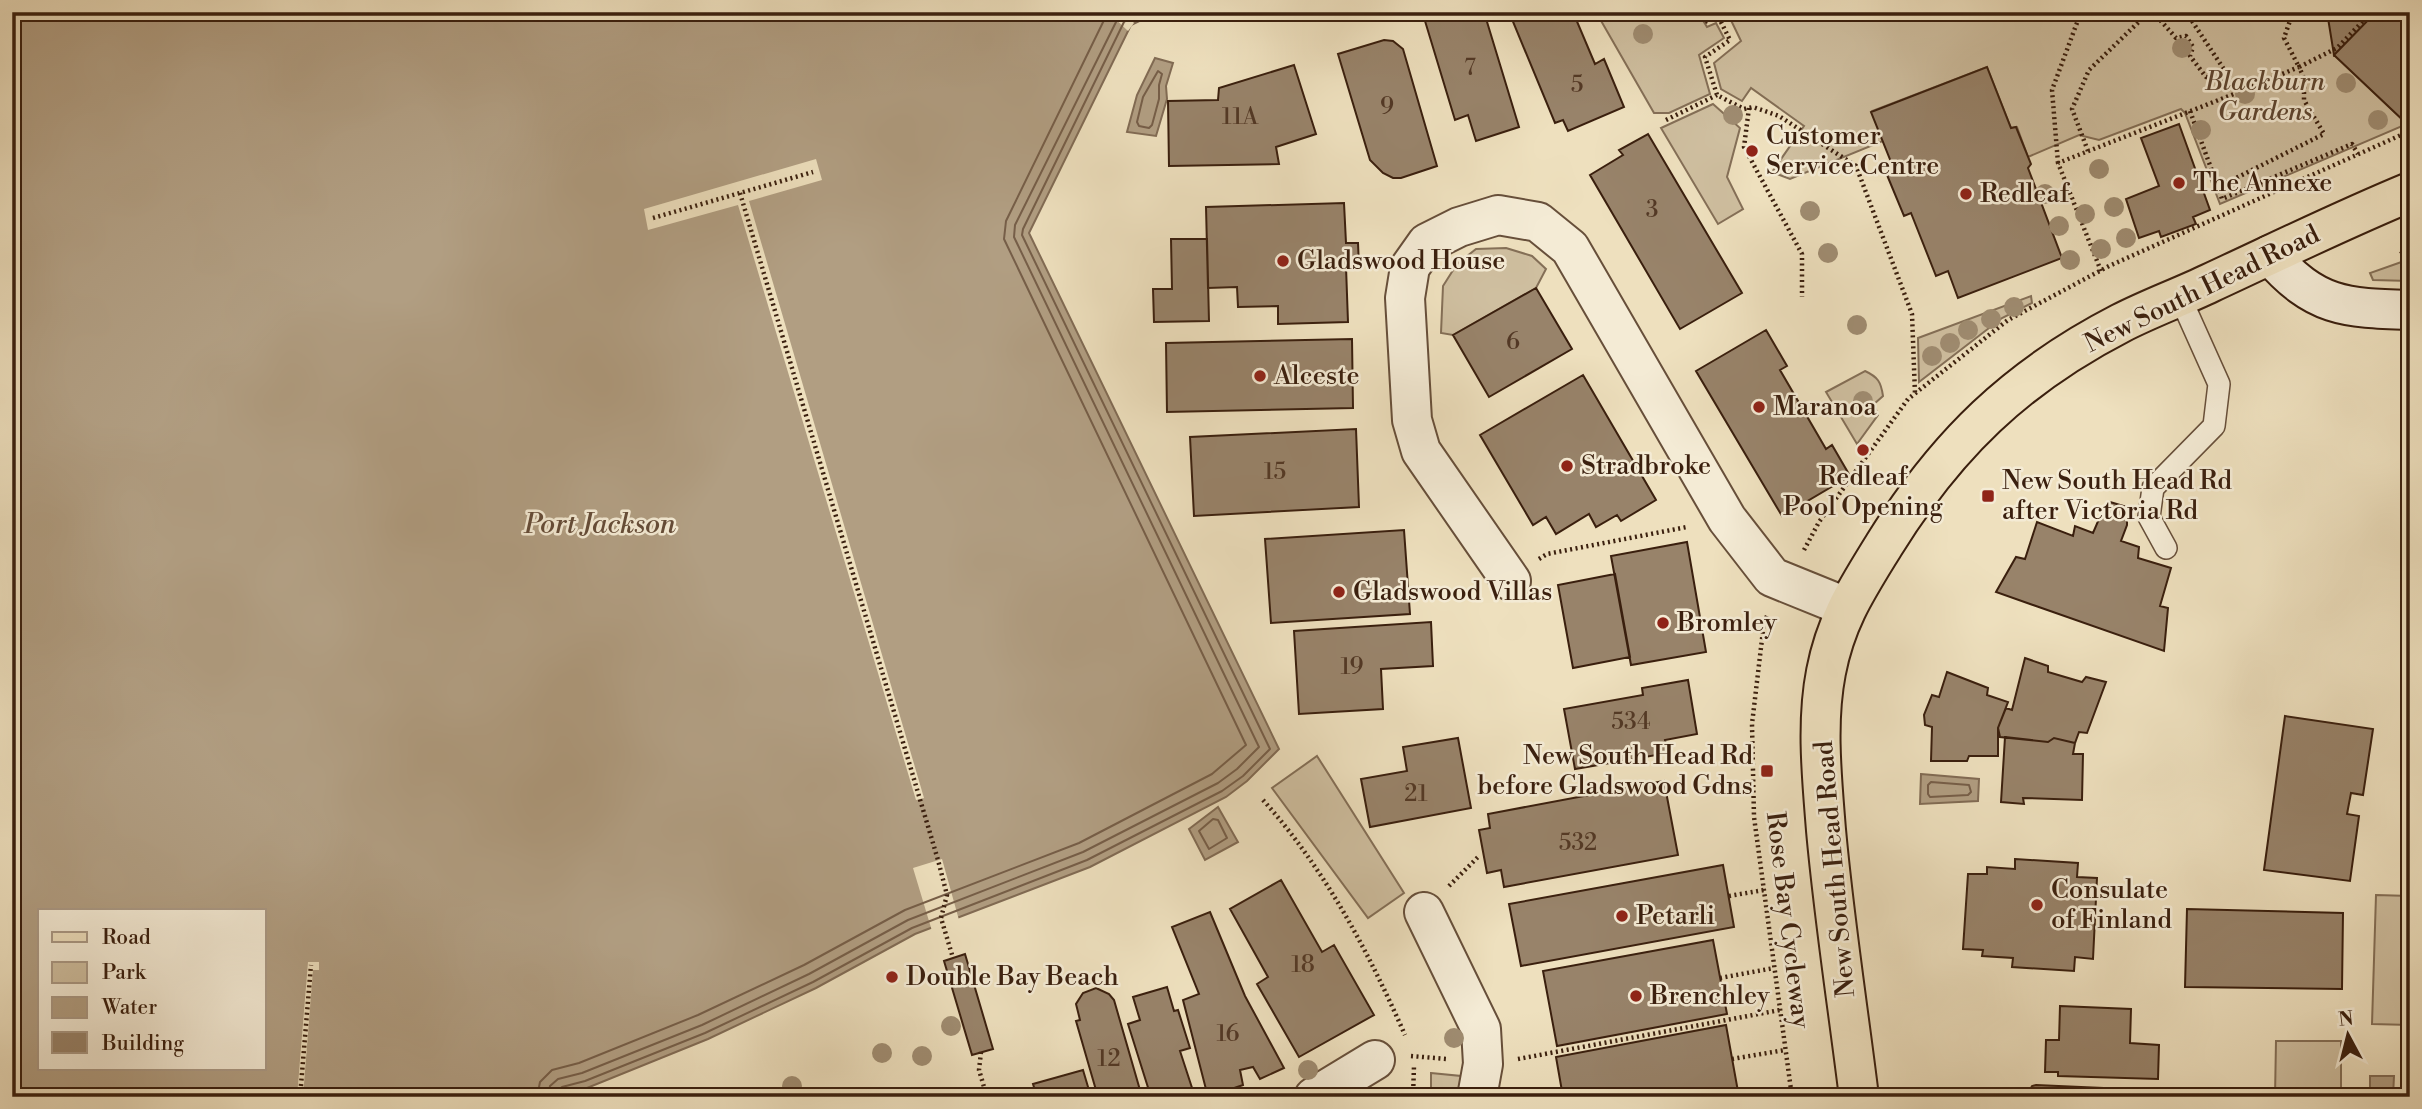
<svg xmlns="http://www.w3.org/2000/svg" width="2422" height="1109" font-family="'Libre Bodoni',serif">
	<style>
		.green { fill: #cfbfa0; stroke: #846f57; stroke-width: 2 }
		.water { fill: #b19e82; stroke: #816b54; stroke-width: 2; fill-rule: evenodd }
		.pier { fill: #eee0be }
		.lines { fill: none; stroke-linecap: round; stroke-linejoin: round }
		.shore { stroke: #765e48; stroke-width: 2 }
		.building { fill: #98836a; stroke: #3a1f0e; stroke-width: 2 }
		.lane-casing { stroke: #674f3a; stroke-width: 24 }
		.street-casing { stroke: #674f3a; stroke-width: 42 }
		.secondary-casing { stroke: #3a1f0e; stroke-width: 42 }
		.primary-casing { stroke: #3a1f0e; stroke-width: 42 }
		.path { stroke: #3a1f0e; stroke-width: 4.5; stroke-dasharray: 2 3.5; stroke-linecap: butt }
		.lane { stroke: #f4ebd5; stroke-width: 21 }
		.street { stroke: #f4ebd5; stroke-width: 38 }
		.secondary { stroke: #f4ebd5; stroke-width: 38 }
		.primary { stroke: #eee0be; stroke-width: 38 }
		.tree { fill: #9f8c71 }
		.poi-dot { fill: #8f2418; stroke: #f4ebd5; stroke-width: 2.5 }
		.labels { text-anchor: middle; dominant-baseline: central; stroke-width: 5; stroke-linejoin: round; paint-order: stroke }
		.number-label { font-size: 23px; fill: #523825 }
		.park-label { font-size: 26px; font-style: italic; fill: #5f4732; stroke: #f4ebd5 }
		.poi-label { font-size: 26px; fill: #3a1f0e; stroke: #f4ebd5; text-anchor: start }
		.street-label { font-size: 26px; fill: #3a1f0e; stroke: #f4ebd5 }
		.water-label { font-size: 28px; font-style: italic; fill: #644b37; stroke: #f4ebd5 }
	</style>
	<rect width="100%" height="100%" fill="#eee0be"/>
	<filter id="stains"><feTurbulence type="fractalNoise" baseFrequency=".00286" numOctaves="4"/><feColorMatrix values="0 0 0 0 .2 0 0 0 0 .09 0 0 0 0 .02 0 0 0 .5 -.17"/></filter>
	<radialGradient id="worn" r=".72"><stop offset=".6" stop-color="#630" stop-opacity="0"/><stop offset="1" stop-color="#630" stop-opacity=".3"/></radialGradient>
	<path class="green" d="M1596,12H1710L1701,17L1707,27L1716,23L1724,38L1699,55L1710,94L1669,113H1654Z
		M1727,12H2334V55L2407,124L2220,204L2185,113L2181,109L2099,140L2079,135L2028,157L2017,127L2011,128L1987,67L1872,111L1883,141L1790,179L1772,172L1804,126L1751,88L1742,101L1721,89L1714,63L1741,41Z
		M1713,104L1740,128L1727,177L1743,209L1718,224L1661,128Z
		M1506,248L1532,256L1546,269L1536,288L1453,335L1441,333L1443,286L1457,264L1476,249Z
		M2410,259V281L2373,280L2370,273Z
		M2031,296L2032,303L2002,318L1919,382L1918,338Z
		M1865,371C1878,377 1881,382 1883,396L1874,404L1878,415L1857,444L1826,392Z
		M1317,756L1404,893L1368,918L1272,788Z
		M2376,895L2410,896V1025L2372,1024Z
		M2276,1041H2341V1097H2275Z
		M1431,1073L1461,1076L1459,1097H1431Z"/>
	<path class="water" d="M12,12H1158L1131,25L1029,233L1279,749L1247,781L1226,797L1090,867L915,934L816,988L708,1039L587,1088L551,1097H12ZM40,911H264V1069H40Z
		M1155,58L1173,63L1166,86L1167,99L1156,136L1127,132L1137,95Z
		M1921,774L1979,779L1978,801L1920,804Z
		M1218,807L1238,842L1205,860L1189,829Z
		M2370,1076H2394L2393,1097H2370Z"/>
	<path class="pier" d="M1108,12H1123L1134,23L1128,31Z
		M816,159L822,180L749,201L924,798L916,800L738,205L648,230L644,209Z
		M942,859L959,920L932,931L913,868Z
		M308,962H319V970H313L303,1097H297Z"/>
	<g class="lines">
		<path class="shore" d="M1158,71L1162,74L1159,85V99L1152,125L1149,128L1139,126L1137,122L1143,97Z
			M1931,782L1969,785L1971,792L1968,795L1930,797L1928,794V785Z
			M1213,819L1218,820L1227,838L1209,849L1199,831Z
			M537,1097L540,1082L552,1070L579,1063L698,1015L804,965L905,910L1079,843L1212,774L1246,745L1004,239L1006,221L1108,12
			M548,1097L550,1086L558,1079L582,1073L702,1025L809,974L908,920L1083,852L1218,783L1237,769L1259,747L1014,237L1015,225L1121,12
			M556,1097L557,1091L562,1087L585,1081L705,1033L813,982L912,928L1087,860L1222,791L1243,776L1270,749L1022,235L1023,229L1124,22L1141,12"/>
	</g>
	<path class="building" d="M1454,12H1484L1519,127L1476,141L1468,115L1455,120L1425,21Z
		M1509,12H1573L1595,64L1604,59L1624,107L1568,131L1563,120L1555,123Z
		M2334,12H2376L2334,55L2328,18Z
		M2376,12H2410V122L2407,124L2334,55Z
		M1384,40L1393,41L1403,49L1437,166L1401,178H1393L1383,173L1370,160L1338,54Z
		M1294,65L1316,134L1276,147L1279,164L1169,166L1168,101L1218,100L1219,88Z
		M1987,67L2011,128L2016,127L2031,164L2028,168L2062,258L1958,298L1948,271L1936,276L1911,213L1904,216L1887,175L1895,172L1871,112Z
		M2179,124L2210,210L2193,217L2196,224L2161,237L2159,231L2139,238L2126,199L2159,186L2141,138Z
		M1648,134L1742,293L1680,329L1590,175L1623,155L1619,150Z
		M1344,203L1346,243H1358L1359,266L1346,267L1348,322L1278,324V306L1238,307L1237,287L1208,288L1206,207Z
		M1171,239H1207L1209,321L1154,322L1153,289H1172Z
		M1536,288L1572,349L1489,397L1453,335Z
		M1766,330L1787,366L1780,370L1826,449L1832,445L1850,476L1782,516L1696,371Z
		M1352,339L1353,408L1167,412L1166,343Z
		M1583,375L1656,500L1621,521L1617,515L1596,527L1589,514L1556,534L1546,517L1533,525L1480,435Z
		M1356,429L1359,507L1194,516L1190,437Z
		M2110,502L2127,507V525L2121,541L2139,547L2138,558L2171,568L2160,606L2168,608L2164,651L1996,592L2016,557L2025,559L2037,522L2073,536L2075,526L2093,533L2099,519Z
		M1404,530L1410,614L1271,623L1265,539Z
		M1687,542L1706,652L1631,665L1611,556Z
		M1615,574L1630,657L1573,668L1558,585Z
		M1431,622L1433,666L1381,669L1383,709L1299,714L1294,631Z
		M2025,658L2048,666V672L2082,682L2086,677L2106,682L2087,733L2079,732L2075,743L2054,738L2048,742L2000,737L1998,728L2006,708L2012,710Z
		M1947,672L1988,688L1987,695L2008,702L1998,728V756H1969L1967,761H1931L1932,727L1925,725L1924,715L1932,695L1939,697Z
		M1688,680L1697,734L1665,740L1668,753L1575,769L1564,709L1643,695L1642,688Z
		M2285,716L2373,729L2363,795L2351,793L2347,814L2359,816L2350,881L2264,870Z
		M2005,737L2048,742L2054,738L2075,743L2073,754H2083L2082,800L2023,798L2024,804L2001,802Z
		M1458,738L1471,808L1370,827L1361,779L1407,771L1403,747Z
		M1664,781L1678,855L1504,887L1501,870L1487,873L1479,830L1490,828L1488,814Z
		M2015,859L2078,863L2077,877L2097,878L2093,959L2075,957L2074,971L2012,967L2013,958L1982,956L1983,950L1963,949L1968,874H1987V867L2015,869Z
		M1723,865L1734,927L1521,966L1509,904Z
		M1281,880L1322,952L1334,945L1374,1015L1299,1057L1257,984L1268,977L1230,909Z
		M2187,909L2343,913L2342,989L2185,987Z
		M1210,912L1245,996L1284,1068L1260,1079L1253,1067L1240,1070L1243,1085L1208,1097L1183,1000L1199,994L1172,927Z
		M1713,940L1727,1014L1557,1046L1543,971Z
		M965,954L993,1049L972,1055L944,961Z
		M1167,987L1174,1011L1178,1010L1190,1048L1180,1051L1195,1097H1151L1128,1024L1140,1020L1133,997Z
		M1096,988L1109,994L1114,1000L1142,1097H1098L1076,1021L1080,1020L1076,1004L1083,993Z
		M2060,1006L2131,1009L2130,1043L2159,1045L2158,1079L2058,1076V1072H2045L2046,1040H2059Z
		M1726,1025L1739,1097H1563L1556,1057Z
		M1083,1070L1091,1097H1037L1033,1084Z
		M2036,1085L2148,1090V1097H2026L2032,1086Z
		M2172,1089L2243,1091V1097H2164Z"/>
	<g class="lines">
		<g class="lane-casing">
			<path id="lane" d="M2166,548L2149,517L2153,488L2214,426L2219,384L2180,297"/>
		</g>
		<g class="street-casing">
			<path id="street" d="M1511,581L1421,451L1412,420L1405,298L1410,267L1427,243L1459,227L1498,215L1538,222L1570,248L1727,519L1772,577L1846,607
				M1424,912L1481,1029L1483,1064L1477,1097
				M1314,1097L1375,1060"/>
		</g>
		<g class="secondary-casing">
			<path id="secondary" d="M2270,255C2315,307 2344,308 2410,310"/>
		</g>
		<g class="primary-casing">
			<path id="primary" d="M1859,1097C1848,1008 1834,919 1826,830C1822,779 1816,723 1826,672C1836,620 1857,589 1884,545C1946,445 2016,377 2121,323C2150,308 2181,297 2210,283C2277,252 2342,220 2410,192"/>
		</g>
		<path class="path" d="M1716,12L1730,40L1705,57L1717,95L1744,109L1753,107L1779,116L1856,166L1912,314L1915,394
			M2105,12H2112
			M2153,12L2176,38L2186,36L2193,47L2190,56L2206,77L2230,80
			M2186,12L2239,92L2299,67L2304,78V100L2324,134L2218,187L2222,199L2352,144L2358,154
			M2293,12L2284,38L2299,67L2337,48L2366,18L2361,12
			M1705,22L1717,16
			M1749,108L1744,147L1802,254V297
			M2190,111L2218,187
			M1666,120L1717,95
			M2088,151L2072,109L2089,70L2149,12
			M2058,163L2052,90L2081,12
			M740,193L938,860L947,895L941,918L953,958
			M653,218L813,172
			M2401,251L2410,264
			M2101,271L2058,163L2239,92
			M1804,550L1819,522L1908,399L2008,320L2109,266L2410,131
			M1539,559L1547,554L1687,527
			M1767,616L1764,622L1752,724L1754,817L1792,1097
			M1263,800C1325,869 1368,951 1405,1035
			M1449,886L1480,855
			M1729,896L1764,890
			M1720,978L1774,968
			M981,1052L979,1070L987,1097
			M1411,1056L1447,1059
			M1518,1059L1780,1010
			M1732,1059L1785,1050
			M300,1097L311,965
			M1413,1097L1414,1066"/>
		<use href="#lane" class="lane"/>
		<use href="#street" class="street"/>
		<use href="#secondary" class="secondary"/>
		<use href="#primary" class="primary"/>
	</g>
	<g class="tree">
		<circle cx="1643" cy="34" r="10"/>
		<circle cx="2182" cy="48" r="10"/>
		<circle cx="2346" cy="83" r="10"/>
		<circle cx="2245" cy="94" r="10"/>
		<circle cx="1733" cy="115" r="10"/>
		<circle cx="2378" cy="120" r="10"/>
		<circle cx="2201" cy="130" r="10"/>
		<circle cx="2099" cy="169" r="10"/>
		<circle cx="2045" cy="194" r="10"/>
		<circle cx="2114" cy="207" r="10"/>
		<circle cx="1810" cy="211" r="10"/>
		<circle cx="2085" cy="214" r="10"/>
		<circle cx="2059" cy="226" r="10"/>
		<circle cx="2126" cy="238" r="10"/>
		<circle cx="2101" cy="249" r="10"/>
		<circle cx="1828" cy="253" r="10"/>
		<circle cx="2070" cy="260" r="10"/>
		<circle cx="2014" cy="307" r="10"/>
		<circle cx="1991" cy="319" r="10"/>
		<circle cx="1857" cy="325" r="10"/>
		<circle cx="1968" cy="330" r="10"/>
		<circle cx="1950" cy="343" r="10"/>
		<circle cx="1932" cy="356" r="10"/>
		<circle cx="1863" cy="401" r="10"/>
		<circle cx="951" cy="1026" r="10"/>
		<circle cx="1454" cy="1038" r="10"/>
		<circle cx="882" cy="1053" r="10"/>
		<circle cx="922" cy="1056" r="10"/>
		<circle cx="1308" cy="1070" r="10"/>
		<circle cx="792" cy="1086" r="10"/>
	</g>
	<g class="poi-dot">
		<circle cx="1752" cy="151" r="7"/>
		<circle cx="2179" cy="183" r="7"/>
		<circle cx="1966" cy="194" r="7"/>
		<circle cx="1283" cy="261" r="7"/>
		<circle cx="1260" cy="376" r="7"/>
		<circle cx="1759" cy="407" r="7"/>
		<circle cx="1863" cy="450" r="7"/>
		<circle cx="1567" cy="466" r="7"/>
		<rect x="1981" y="489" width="14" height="14" rx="3.5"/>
		<circle cx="1339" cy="592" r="7"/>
		<circle cx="1663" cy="623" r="7"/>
		<rect x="1760" y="764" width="14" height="14" rx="3.5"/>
		<circle cx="2037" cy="905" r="7"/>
		<circle cx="1622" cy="916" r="7"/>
		<circle cx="892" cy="977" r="7"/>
		<circle cx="1636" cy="996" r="7"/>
	</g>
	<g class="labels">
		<g class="number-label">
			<text x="1470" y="68">7</text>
			<text x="1577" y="85">5</text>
			<text x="1387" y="107">9</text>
			<text x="1240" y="117">11A</text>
			<text x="1652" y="210">3</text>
			<text x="1513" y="342">6</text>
			<text x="1275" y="472">15</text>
			<text x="1352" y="667">19</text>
			<text x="1631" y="722">534</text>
			<text x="1416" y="794">21</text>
			<text x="1578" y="843">532</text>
			<text x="1303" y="965">18</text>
			<text x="1228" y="1034">16</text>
			<text x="1109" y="1059">12</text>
		</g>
		<g class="park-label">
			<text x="2265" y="82">Blackburn<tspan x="2265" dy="30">Gardens</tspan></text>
		</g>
		<g class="poi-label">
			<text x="1766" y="136">Customer<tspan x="1766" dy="30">Service Centre</tspan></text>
			<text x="2193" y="183">The Annexe</text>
			<text x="1980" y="194">Redleaf</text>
			<text x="1297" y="261">Gladswood House</text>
			<text x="1274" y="376">Alceste</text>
			<text x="1773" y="407">Maranoa</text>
			<text x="1581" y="466">Stradbroke</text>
			<text x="1863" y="477" text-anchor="middle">Redleaf<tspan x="1863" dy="30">Pool Opening</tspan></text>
			<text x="2002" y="481">New South Head Rd<tspan x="2002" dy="30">after Victoria Rd</tspan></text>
			<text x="1353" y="592">Gladswood Villas</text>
			<text x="1677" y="623">Bromley</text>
			<text x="1753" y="756" text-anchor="end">New South Head Rd<tspan x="1753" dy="30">before Gladswood Gdns</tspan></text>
			<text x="2051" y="890">Consulate<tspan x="2051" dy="30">of Finland</tspan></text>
			<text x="1636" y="916">Petarli</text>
			<text x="906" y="977">Double Bay Beach</text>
			<text x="1650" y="996">Brenchley</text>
		</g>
		<g class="street-label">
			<text transform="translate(2202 289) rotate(-26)">New South Head Road</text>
			<text transform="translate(1835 869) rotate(-95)">New South Head Road</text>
			<text transform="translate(1788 920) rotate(83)">Rose Bay Cycleway</text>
		</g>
		<g class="water-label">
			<text x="600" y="524">Port Jackson</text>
		</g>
	</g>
	<rect width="2422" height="1109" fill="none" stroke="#eee0be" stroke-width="42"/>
	<rect x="14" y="14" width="2394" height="1081" fill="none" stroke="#3a1f0e" stroke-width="3.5"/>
	<rect x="21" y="21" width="2380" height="1067" fill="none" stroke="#3a1f0e" stroke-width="2"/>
	<rect x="38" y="909" width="228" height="161" fill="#f4ebd5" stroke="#aa9985" stroke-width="2"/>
	<rect x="52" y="932" width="35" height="10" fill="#eee0be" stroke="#aa9985" stroke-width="2"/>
	<text x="102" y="944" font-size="21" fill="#3a1f0e">Road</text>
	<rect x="52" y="962" width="35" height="21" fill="#cfbfa0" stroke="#aa9985" stroke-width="2"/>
	<text x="102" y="979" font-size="21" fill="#3a1f0e">Park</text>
	<rect x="52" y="997" width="35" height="21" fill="#b19e82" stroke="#aa9985" stroke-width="2"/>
	<text x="102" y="1014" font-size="21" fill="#3a1f0e">Water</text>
	<rect x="52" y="1032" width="35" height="21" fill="#98836a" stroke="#aa9985" stroke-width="2"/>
	<text x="102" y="1050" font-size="21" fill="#3a1f0e">Building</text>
	<g transform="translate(2348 1035) rotate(353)" stroke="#f4ebd5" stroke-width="5" paint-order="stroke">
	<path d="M0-5L12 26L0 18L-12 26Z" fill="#3a1f0e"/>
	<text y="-10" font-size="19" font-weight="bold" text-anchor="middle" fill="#3a1f0e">N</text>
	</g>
	<rect width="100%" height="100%" filter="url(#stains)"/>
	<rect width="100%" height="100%" fill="url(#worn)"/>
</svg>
